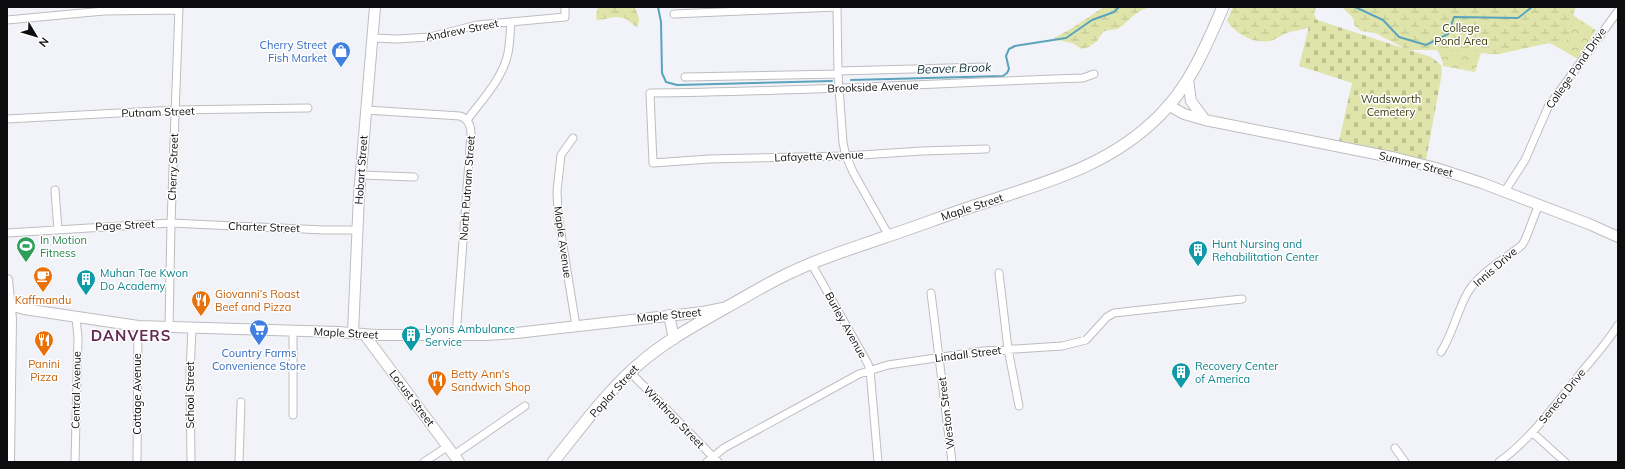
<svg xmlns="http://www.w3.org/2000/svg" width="1625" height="469" font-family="Mulish,sans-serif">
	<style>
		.forest { fill: url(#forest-crowns) }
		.wetland { fill: url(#wetland-marsh) }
		.cemetery { fill: url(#cemetery-stones) }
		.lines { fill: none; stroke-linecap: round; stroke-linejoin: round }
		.stream { stroke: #5aa3bc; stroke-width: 2 }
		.street-casing { stroke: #bdbdc2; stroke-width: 9 }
		.secondary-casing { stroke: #bdbdc2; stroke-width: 12 }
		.primary-casing { stroke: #bdbdc2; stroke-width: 13 }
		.street { stroke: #fff; stroke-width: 7 }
		.secondary { stroke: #fff; stroke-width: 10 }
		.primary { stroke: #fff; stroke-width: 11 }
		.labels { text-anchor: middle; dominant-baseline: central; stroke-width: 3; stroke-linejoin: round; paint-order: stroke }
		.park-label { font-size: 11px; fill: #3b3e0e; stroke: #fff }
		.street-label { font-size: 11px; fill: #0d0d0f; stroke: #fff }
		.shop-label { font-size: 11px; fill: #366cbe; stroke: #fff; text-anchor: end }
		.leisure-label { font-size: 11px; fill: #27864d; stroke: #fff; text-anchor: start }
		.culture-label { font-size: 11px; fill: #0d838f; stroke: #fff; text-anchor: start }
		.food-label { font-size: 11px; fill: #c56008; stroke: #fff; text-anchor: start }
		.water-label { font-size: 12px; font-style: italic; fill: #0a2e39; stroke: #fff }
		.district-label { font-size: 15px; font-weight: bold; letter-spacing: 1px; fill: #642952; stroke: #fff }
	</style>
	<defs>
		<pattern id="forest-crowns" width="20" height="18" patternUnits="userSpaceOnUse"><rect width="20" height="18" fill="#dfe5aa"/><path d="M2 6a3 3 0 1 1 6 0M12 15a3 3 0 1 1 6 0" fill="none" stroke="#bec391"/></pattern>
		<pattern id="wetland-marsh" width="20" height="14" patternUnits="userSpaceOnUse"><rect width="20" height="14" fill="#dfe5aa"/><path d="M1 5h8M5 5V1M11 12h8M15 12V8" fill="none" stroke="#bec391"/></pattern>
		<pattern id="cemetery-stones" width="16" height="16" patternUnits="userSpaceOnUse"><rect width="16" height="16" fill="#dfe5aa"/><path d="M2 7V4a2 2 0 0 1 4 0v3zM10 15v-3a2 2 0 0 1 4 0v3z" fill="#bec391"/></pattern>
	</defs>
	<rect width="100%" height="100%" fill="#f2f3f8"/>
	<path class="forest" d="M1405,7H1560L1596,30L1578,59L1534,34L1504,50L1481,53L1475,72L1443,66L1442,60L1424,21Z"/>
	<path class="wetland" d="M598,7H634C638,14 641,19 637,27C632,25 629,19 623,18C613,15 607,20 597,20L596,15Z
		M1104,7H1151C1135,11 1133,17 1122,26C1116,31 1109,29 1103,32L1097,41L1089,47L1082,49L1072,43L1057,40L1054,38C1072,29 1087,18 1104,7Z
		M1233,7H1316L1314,14L1317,20C1310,31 1298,29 1287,33C1281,35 1276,40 1270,41C1253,44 1236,34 1227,21Z
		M1342,7H1478L1483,9L1487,7H1575L1570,37L1565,41L1544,44L1499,54H1488L1469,50H1408L1375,33L1361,31L1355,26L1353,18Z"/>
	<path class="cemetery" d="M1311,18L1431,57L1441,65L1442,73L1426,160L1361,147L1339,141L1352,83L1299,66Z"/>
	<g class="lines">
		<path class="stream" d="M658,7L661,22L662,73L666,82L677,85L832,81
			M1355,7L1383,20L1399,37L1426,45L1448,34L1454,17L1518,18L1532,7
			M851,80L1003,76L1007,73L1009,69L1006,56L1009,49L1015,46L1066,38L1092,20L1114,12L1119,7"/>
		<g class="street-casing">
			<path id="street" d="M837,7L838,74L843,143L846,156L853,172L889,236
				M674,14L836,7
				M7,20L104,11L178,10
				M373,38L397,39L430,37L477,25L565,17V7
				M839,71L985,67
				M685,77L838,74
				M366,110L460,116C469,119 471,126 471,134L456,336
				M7,119L175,110L308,108
				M467,120C482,100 503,78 508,53C510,43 510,32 511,22
				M573,138L561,155L557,191L558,215L576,326
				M986,149L922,151L846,156L709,159L653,163L650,93C794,92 938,83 1083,78L1094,74
				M361,175L414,177
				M55,190L58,230
				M1505,191L1525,160L1548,107L1618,11
				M7,233L171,223L324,230H352L357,229
				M811,263L868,364L870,370L878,462
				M999,273L1008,349L1019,406
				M931,293L952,462
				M169,328L171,223L179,7
				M1441,352C1453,333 1457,311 1468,292C1480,272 1504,260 1522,245L1525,240L1539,204
				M630,372L718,462
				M293,415V331
				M1532,432L1565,462
				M1395,448L1405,462
				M454,455L525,406
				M75,462L78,337L76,318
				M137,462L138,326
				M191,462L190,372L192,328
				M239,462L241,402
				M424,462L447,447
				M707,462L724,448L859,374L888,365L983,351L1062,346L1086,340L1107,317L1114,313L1242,299
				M1499,462C1531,439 1556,404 1580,374C1593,358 1608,342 1618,325"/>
		</g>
		<g class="secondary-casing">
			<path id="secondary" d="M1188,80L1191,101L1205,120
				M1168,105L1184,114L1205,120L1396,158L1436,168L1482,183L1589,224L1618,237
				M7,280L11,319L9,462
				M7,304L24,309L138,326L338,332L376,335H486L516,333L703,312L723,308
				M669,315L674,339
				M353,333L359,195L375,7
				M364,334L459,462"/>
		</g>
		<g class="primary-casing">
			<path id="primary" d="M553,462C580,429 607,391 639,364C665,341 697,324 727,307C749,295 771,281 794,271C823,257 854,248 885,237C916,227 946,215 977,205C1043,183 1109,167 1160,115C1190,85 1206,46 1223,7"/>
		</g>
		<use href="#street" class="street"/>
		<use href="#secondary" class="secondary"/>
		<use href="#primary" class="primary"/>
	</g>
	<defs>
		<g id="shop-pin" transform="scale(1)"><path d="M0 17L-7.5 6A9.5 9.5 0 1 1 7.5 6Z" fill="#3f7fe0" stroke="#fff"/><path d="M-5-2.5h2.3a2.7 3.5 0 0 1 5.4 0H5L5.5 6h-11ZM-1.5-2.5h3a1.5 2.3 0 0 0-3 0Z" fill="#fff"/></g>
		<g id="stadium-pin" transform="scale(1)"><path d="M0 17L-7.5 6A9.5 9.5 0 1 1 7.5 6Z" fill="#2e9e5b" stroke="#fff"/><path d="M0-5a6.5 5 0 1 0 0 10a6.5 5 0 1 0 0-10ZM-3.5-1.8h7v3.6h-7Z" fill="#fff"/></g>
		<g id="building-pin" transform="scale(1)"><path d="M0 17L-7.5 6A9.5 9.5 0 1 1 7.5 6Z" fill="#0f9aa8" stroke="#fff"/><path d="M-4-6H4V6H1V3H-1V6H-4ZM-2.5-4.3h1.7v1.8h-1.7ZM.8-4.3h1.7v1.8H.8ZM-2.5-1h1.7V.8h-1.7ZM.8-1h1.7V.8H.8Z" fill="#fff"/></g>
		<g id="cafe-pin" transform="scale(1)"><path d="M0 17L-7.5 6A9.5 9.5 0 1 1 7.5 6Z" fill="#e8710a" stroke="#fff"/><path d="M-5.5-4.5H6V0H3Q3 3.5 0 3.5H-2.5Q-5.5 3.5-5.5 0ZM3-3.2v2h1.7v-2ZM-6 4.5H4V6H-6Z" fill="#fff"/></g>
		<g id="restaurant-pin" transform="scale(1)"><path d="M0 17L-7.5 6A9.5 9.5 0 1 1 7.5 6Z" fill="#e8710a" stroke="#fff"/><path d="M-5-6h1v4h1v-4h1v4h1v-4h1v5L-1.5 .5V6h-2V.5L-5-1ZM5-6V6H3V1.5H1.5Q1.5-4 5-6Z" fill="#fff"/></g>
		<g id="supermarket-pin" transform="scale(1)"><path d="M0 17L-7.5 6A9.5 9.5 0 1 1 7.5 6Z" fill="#3f7fe0" stroke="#fff"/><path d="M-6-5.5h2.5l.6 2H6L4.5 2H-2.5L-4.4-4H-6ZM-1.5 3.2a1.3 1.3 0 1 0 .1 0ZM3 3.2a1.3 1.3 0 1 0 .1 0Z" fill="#fff"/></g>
	</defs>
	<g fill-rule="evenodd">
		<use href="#shop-pin" x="341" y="51"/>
		<use href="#stadium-pin" x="26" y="246"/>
		<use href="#building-pin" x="1198" y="250"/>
		<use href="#cafe-pin" x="43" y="276"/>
		<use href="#building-pin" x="86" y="279"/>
		<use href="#restaurant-pin" x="201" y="300"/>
		<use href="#supermarket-pin" x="259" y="329"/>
		<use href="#building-pin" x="411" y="335"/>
		<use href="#restaurant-pin" x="44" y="340"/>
		<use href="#building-pin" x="1181" y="372"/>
		<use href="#restaurant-pin" x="437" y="380"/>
	</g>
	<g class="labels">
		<g class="park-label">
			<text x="1461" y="28">College<tspan x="1461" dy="13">Pond Area</tspan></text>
			<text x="1391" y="99">Wadsworth<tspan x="1391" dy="13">Cemetery</tspan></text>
		</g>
		<g class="street-label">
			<text transform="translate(462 30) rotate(-11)">Andrew Street</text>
			<text transform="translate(1576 68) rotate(-55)">College Pond Drive</text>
			<text transform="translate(873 87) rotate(-2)">Brookside Avenue</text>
			<text transform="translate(158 112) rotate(-2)">Putnam Street</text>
			<text transform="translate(819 156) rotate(-2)">Lafayette Avenue</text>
			<text transform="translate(1416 164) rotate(14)">Summer Street</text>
			<text transform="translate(173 167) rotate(-88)">Cherry Street</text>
			<text transform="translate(361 170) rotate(-86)">Hobart Street</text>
			<text transform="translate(467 188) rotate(-86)">North Putnam Street</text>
			<text transform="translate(972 207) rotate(-18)">Maple Street</text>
			<text transform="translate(125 225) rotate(-3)">Page Street</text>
			<text transform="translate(264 227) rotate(2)">Charter Street</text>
			<text transform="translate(563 242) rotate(82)">Maple Avenue</text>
			<text transform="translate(1495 267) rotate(-41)">Innis Drive</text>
			<text transform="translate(669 315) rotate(-6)">Maple Street</text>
			<text transform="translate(846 325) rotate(61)">Burley Avenue</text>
			<text transform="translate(346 333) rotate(3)">Maple Street</text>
			<text transform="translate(968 354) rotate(-7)">Lindall Street</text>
			<text transform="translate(76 390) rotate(-89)">Central Avenue</text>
			<text transform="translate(614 391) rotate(-48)">Poplar Street</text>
			<text transform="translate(137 394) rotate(-90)">Cottage Avenue</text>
			<text transform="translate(190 395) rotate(-90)">School Street</text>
			<text transform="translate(1562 396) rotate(-51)">Seneca Drive</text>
			<text transform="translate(412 398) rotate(53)">Locust Street</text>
			<text transform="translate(946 413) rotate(-97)">Weston Street</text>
			<text transform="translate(674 417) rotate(46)">Winthrop Street</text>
		</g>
		<g class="shop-label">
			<text x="327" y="45">Cherry Street<tspan x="327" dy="13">Fish Market</tspan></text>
			<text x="259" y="353" text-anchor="middle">Country Farms<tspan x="259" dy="13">Convenience Store</tspan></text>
		</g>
		<g class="leisure-label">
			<text x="40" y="240">In Motion<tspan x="40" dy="13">Fitness</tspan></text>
		</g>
		<g class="culture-label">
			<text x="1212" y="244">Hunt Nursing and<tspan x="1212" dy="13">Rehabilitation Center</tspan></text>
			<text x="100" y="273">Muhan Tae Kwon<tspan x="100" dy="13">Do Academy</tspan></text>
			<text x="425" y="329">Lyons Ambulance<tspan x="425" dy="13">Service</tspan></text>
			<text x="1195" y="366">Recovery Center<tspan x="1195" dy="13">of America</tspan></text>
		</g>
		<g class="food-label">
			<text x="215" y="294">Giovanni’s Roast<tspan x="215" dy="13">Beef and Pizza</tspan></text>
			<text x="43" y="300" text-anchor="middle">Kaffmandu</text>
			<text x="44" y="364" text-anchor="middle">Panini<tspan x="44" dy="13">Pizza</tspan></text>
			<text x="451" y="374">Betty Ann's<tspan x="451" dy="13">Sandwich Shop</tspan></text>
		</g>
		<g class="water-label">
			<text transform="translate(954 68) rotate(-2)">Beaver Brook</text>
		</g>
		<g class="district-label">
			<text x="131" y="335">DANVERS</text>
		</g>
	</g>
	<rect width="1625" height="469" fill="none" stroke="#0d0d0f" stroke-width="16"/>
	<g transform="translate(36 36) rotate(128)" stroke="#ffffff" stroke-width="3" paint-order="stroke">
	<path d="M0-3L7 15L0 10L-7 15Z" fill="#0d0d0f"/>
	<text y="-6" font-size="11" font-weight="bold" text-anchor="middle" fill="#0d0d0f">N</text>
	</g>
</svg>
